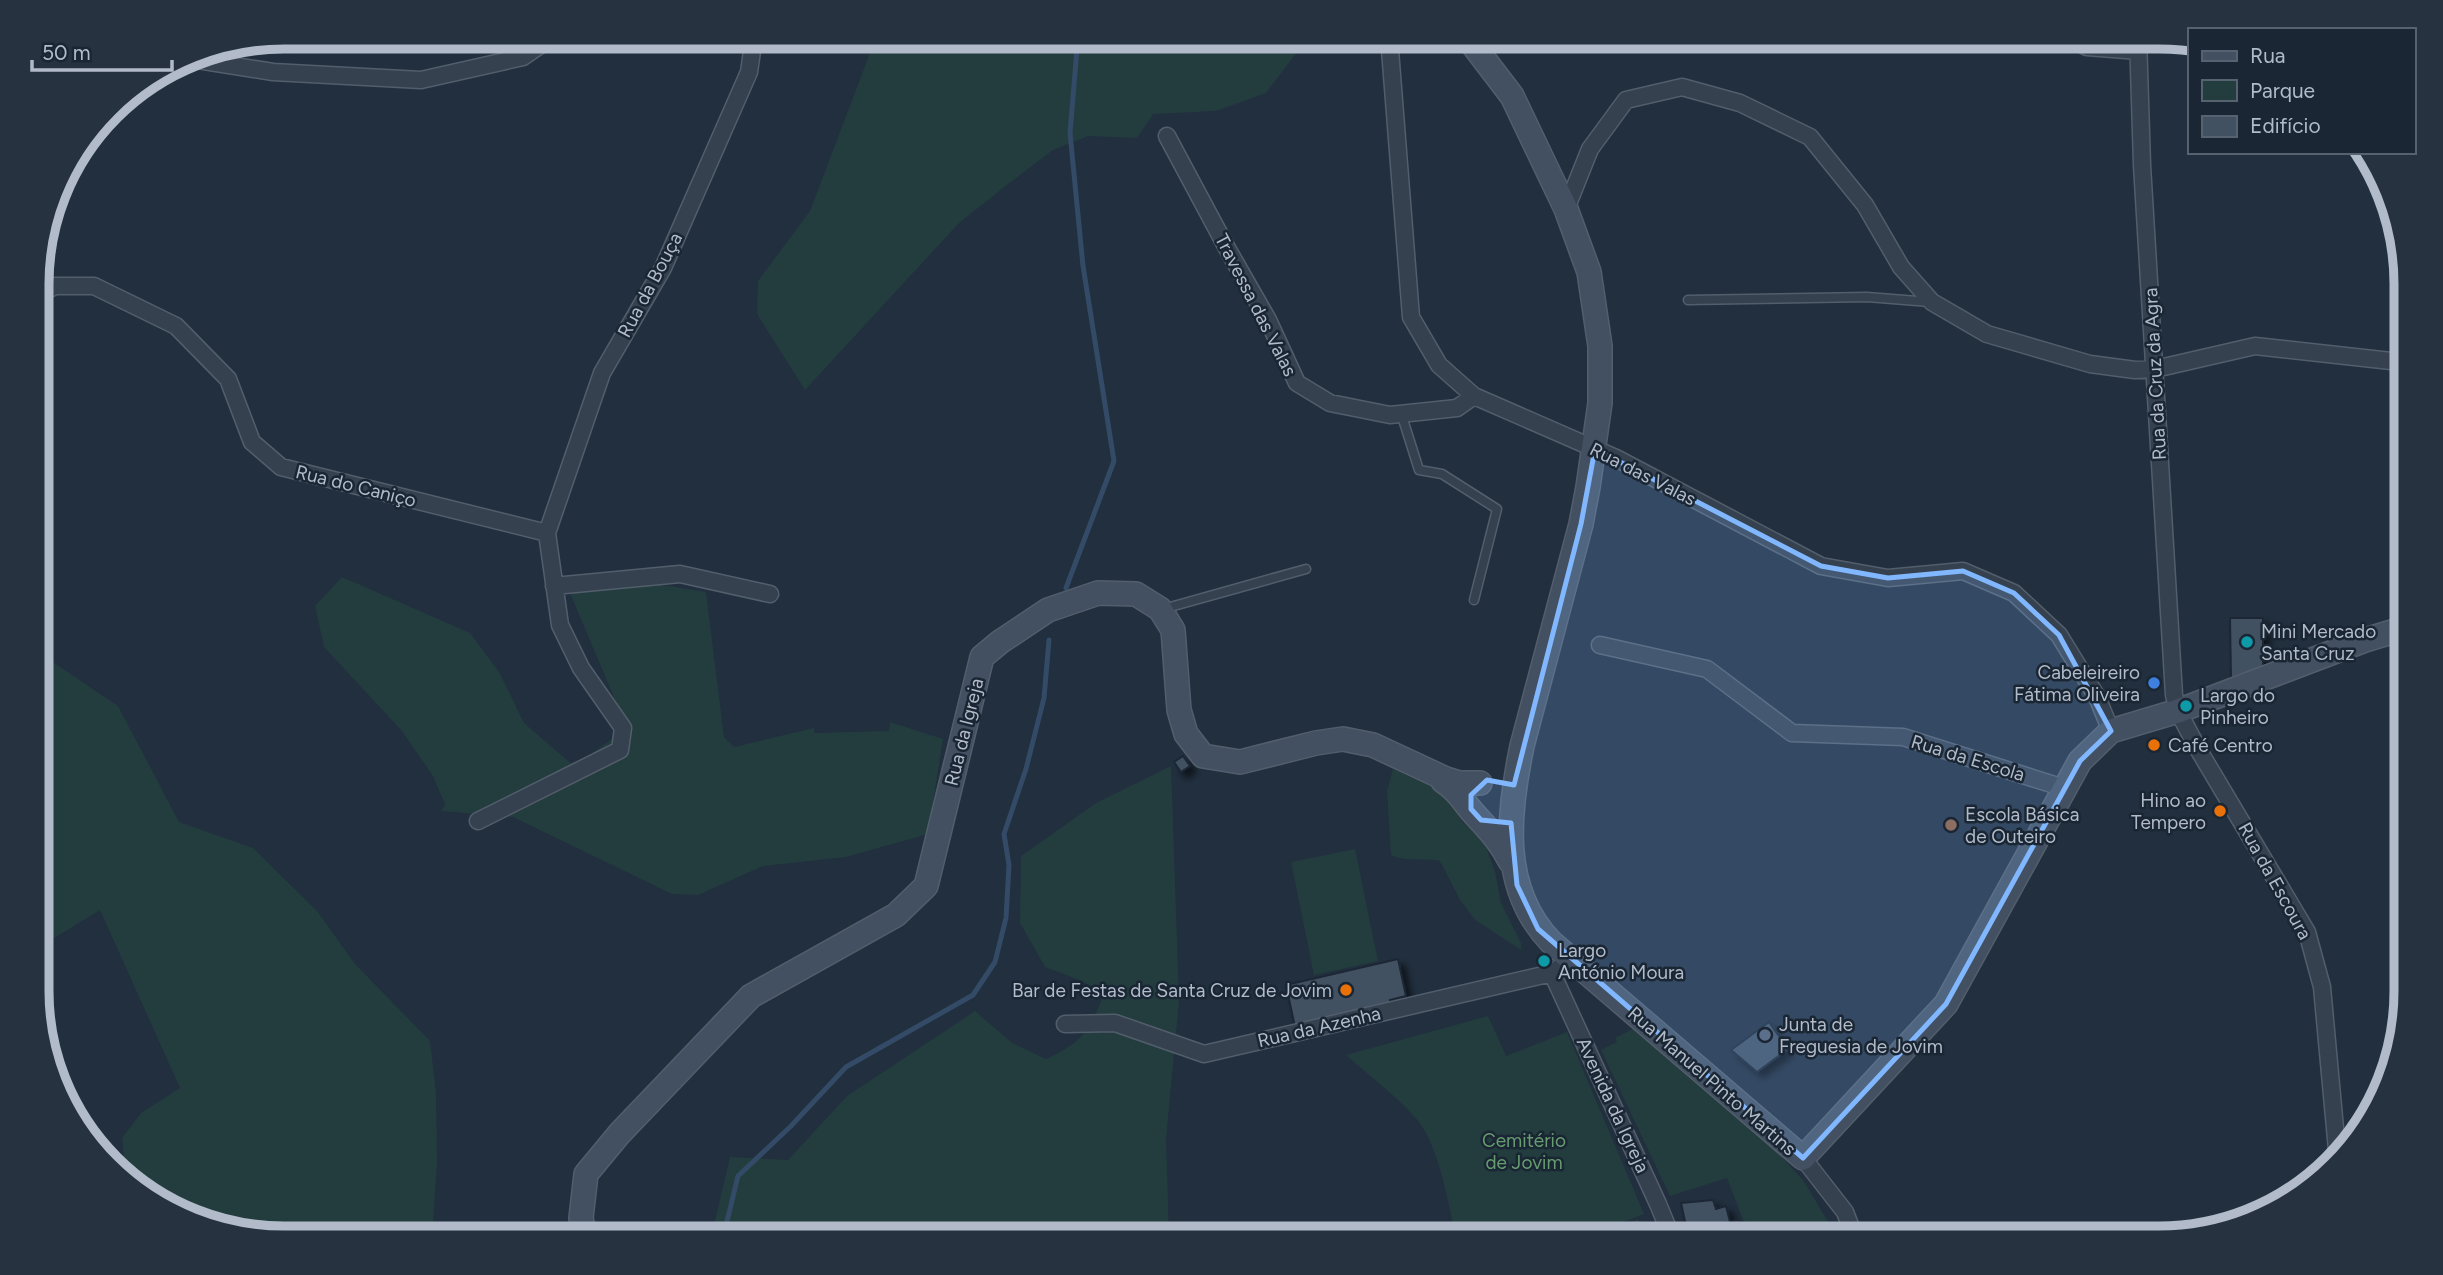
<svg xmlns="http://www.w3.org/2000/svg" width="2443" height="1275" font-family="Figtree,sans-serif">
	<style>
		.green { fill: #233d3f }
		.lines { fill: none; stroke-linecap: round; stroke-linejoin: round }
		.stream { stroke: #334b66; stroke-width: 5 }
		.building { fill: #425162; stroke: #1c2835; stroke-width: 2; filter: url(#shadow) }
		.lane-casing { stroke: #535e6c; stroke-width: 11 }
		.street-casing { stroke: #535e6c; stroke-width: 19 }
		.secondary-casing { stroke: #535e6c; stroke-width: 26 }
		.lane { stroke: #35414e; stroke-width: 8 }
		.street { stroke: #35414e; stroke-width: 16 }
		.secondary { stroke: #435061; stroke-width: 23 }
		.marked { fill: #80b7ff; fill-opacity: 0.2; stroke: #80b7ff; stroke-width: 5; stroke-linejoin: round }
		.culture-dot { fill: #0f9aa8; stroke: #1a2633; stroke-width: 2.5 }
		.shop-dot { fill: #3f7fe0; stroke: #1a2633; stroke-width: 2.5 }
		.food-dot { fill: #e8710a; stroke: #1a2633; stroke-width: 2.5 }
		.education-dot { fill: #8d6e63; stroke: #1a2633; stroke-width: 2.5 }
		.service-dot { fill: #5c6f8a; stroke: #1a2633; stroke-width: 2.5 }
		.labels { text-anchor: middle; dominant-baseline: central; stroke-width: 5; stroke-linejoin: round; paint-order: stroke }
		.street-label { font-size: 19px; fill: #b1bbc9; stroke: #1a2633 }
		.poi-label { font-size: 19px; fill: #b1bbc9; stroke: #1a2633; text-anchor: start }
		.park-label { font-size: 19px; fill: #669c6f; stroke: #1a2633 }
		.rim { fill: none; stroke: #b1bbc9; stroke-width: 9 }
	</style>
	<defs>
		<filter id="shadow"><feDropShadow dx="6" dy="6" stdDeviation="3.5" flood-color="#0009"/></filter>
	</defs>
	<rect width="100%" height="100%" fill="#212f3e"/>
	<path class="green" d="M876,37H1297V52L1266,93L1216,111L1153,114L1137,138L1088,136L1053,150L1008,184L959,223L805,390L757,314L758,281L810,211Z
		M342,577L470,633L499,672L524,723L574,766L627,728L569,591L637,581L706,592L724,737L734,747L814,728V733L889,731L890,722L943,739L928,834L846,857L763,866L698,895L672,894L513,817L441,811L445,804L433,776L402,731L324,647L315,606Z
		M38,652L118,706L179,822L253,848L317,911L355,964L430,1041L436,1093L437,1163L432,1238H284L201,1219L125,1169L122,1138L141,1113L180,1088L100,910L51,940L39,914Z
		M1171,766L1179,1001L1166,1139L1169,1238H711L730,1157L788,1160L847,1096L975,1011L1012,1043L1046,1059C1083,1042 1089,1031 1104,994L1082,981L1045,967L1020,923L1021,856L1096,803Z
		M1393,769L1440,790L1463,823L1474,830L1485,845L1495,871L1501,903L1521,943V950L1475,920L1460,900L1440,861C1421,857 1409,863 1391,855L1387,791Z
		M1355,849L1378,961L1314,975L1291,862Z
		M1488,1016L1506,1056L1567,1032L1644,1214L1584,1238H1456C1448,1203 1439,1143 1414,1116C1394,1094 1368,1075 1346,1055Z
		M1636,1027L1769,1143L1803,1180L1833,1230L1817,1238H1750L1727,1178L1670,1196L1601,1050L1617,1042L1615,1038Z
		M1638,1219L1648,1238H1596Z"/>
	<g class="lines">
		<path class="stream" d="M1066,588L1114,461L1083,266L1070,133L1078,37
			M723,1238L738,1176L791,1126L846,1067L973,995L995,962L1006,918L1009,865L1004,834L1026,769L1044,698L1049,640"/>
	</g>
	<path class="building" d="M2230,618H2263V667L2231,678Z
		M1183,756L1190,766L1181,772L1174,762Z
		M1398,959L1406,996L1390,1000L1391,1004L1295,1027L1286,985Z
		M1769,1022L1788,1049L1757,1072L1731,1050Z
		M1713,1200L1716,1209L1726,1206L1730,1222L1738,1220L1743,1238H1681L1678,1228L1686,1226L1681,1203Z"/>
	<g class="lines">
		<g class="lane-casing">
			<path id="lane" d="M1688,300L1867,297L1930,302
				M1401,413L1419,470L1442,474L1497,509L1474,600
				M1163,609L1306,569"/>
		</g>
		<g class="street-casing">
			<path id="street" d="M1389,37L1411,317L1439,365L1474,396L1616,458L1821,566L1888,578L1963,571L2014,593L2059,635L2097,697L2111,731
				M2068,37L2087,47L2139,51
				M2138,37L2142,165L2174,695L2178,711L2198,749L2307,932L2322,987L2337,1150
				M185,58L273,72L421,80L523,57L552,37
				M1167,136L1228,250L1268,320L1297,383L1330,403L1390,415L1457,408L1474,396
				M1566,209L1590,149L1626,100L1682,87L1740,103L1810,137L1865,205L1901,267L1932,302L1987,334L2090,364L2135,370L2155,369L2255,346L2391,361
				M37,295L55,286H94L176,326L228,379L252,442L281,467L547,533
				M554,586L680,574L770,594
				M1600,645L1707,669L1792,733L1903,737L2064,788
				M478,821L620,750L623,728L581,668L560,625L547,533L602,373L663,268L749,72L754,37
				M1552,973L1658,1204L1672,1238
				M1065,1024L1115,1023L1204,1054L1552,973L1570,959
				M1803,1158L1845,1212L1855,1238"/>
		</g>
		<g class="secondary-casing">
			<path id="secondary" d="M1467,37L1512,96L1566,209L1589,272L1600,346V403L1588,487L1581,524L1522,746C1508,813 1499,888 1551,942L1803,1158L1946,1004L2080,761L2111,731L2178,711L2365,640L2405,628
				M1443,781C1462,794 1463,803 1477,817C1490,831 1501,843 1510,861
				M585,1238L581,1218L586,1174L620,1133L751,996L896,915L926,886L982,657L1000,642L1048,610L1098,593L1136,594L1160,609L1173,630L1179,710L1186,734L1203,756L1240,762L1316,743L1343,739L1373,745L1446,779L1459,783H1480"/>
		</g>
		<use href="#lane" class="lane"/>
		<use href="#street" class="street"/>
		<use href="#secondary" class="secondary"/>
	</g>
	<path class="marked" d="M1595,449L1821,566L1888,578L1963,571L2014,593L2059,635L2111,731L2080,761L1946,1004L1803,1158L1538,929L1517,885L1511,823L1481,820L1471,809V795L1487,780L1514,785L1581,524Z"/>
	<g class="culture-dot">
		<circle cx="2247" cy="642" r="7"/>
		<circle cx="2186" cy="706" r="7"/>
		<circle cx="1544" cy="961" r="7"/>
	</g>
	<circle class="shop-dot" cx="2154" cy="683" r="7"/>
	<g class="food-dot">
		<circle cx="2154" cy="745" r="7"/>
		<circle cx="2220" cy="811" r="7"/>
		<circle cx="1346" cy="990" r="7"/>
	</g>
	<circle class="education-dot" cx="1951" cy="825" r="7"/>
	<circle class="service-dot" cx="1765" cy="1035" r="7"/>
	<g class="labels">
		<g class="street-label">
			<text transform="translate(650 285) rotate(-62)">Rua da Bouça</text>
			<text transform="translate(1256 305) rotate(63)">Travessa das Valas</text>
			<text transform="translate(2155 374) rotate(-93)">Rua da Cruz da Agra</text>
			<text transform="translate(1643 474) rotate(27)">Rua das Valas</text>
			<text transform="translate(356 486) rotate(14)">Rua do Caniço</text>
			<text transform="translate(964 732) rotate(-76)">Rua da Igreja</text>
			<text transform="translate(1968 758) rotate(17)">Rua da Escola</text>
			<text transform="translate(2275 881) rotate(61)">Rua da Escoura</text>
			<text transform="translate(1319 1027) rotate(-13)">Rua da Azenha</text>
			<text transform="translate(1712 1081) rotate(41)">Rua Manuel Pinto Martins</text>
			<text transform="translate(1613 1105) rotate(65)">Avenida da Igreja</text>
		</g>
		<g class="poi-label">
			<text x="2261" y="631">Mini Mercado<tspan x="2261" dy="22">Santa Cruz</tspan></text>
			<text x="2140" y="672" text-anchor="end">Cabeleireiro<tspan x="2140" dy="22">Fátima Oliveira</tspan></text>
			<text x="2200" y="695">Largo do<tspan x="2200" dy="22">Pinheiro</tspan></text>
			<text x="2168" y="745">Café Centro</text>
			<text x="2206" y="800" text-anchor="end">Hino ao<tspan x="2206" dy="22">Tempero</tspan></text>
			<text x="1965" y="814">Escola Básica<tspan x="1965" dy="22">de Outeiro</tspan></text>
			<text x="1558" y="950">Largo<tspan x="1558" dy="22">António Moura</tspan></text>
			<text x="1332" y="990" text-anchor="end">Bar de Festas de Santa Cruz de Jovim</text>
			<text x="1779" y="1024">Junta de<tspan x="1779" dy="22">Freguesia de Jovim</tspan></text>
		</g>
		<g class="park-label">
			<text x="1524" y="1140">Cemitério<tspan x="1524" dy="22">de Jovim</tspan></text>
		</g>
	</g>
	<path d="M0 0H2443V1275H0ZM284 49H2159A235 235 0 0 1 2394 284V991A235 235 0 0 1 2159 1226H284A235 235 0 0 1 49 991V284A235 235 0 0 1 284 49Z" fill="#26323f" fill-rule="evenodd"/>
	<path class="rim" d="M284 49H2159A235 235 0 0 1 2394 284V991A235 235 0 0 1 2159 1226H284A235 235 0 0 1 49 991V284A235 235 0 0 1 284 49Z"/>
	<rect x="2188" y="28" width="228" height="126" fill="#1a2633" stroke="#56626f" stroke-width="2"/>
	<rect x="2202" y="51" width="35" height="10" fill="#435061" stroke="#56626f" stroke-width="2"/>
	<text x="2250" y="63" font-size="21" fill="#b1bbc9">Rua</text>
	<rect x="2202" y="80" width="35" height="21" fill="#233d3f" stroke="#56626f" stroke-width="2"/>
	<text x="2250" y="98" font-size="21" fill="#b1bbc9">Parque</text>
	<rect x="2202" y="116" width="35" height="21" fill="#425162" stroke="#56626f" stroke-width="2"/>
	<text x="2250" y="133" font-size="21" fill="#b1bbc9">Edifício</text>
	<path d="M32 60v10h140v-10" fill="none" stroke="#b1bbc9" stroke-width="3.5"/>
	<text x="42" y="60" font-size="21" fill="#b1bbc9" stroke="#1a2633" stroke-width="5" paint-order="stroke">50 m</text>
</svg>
